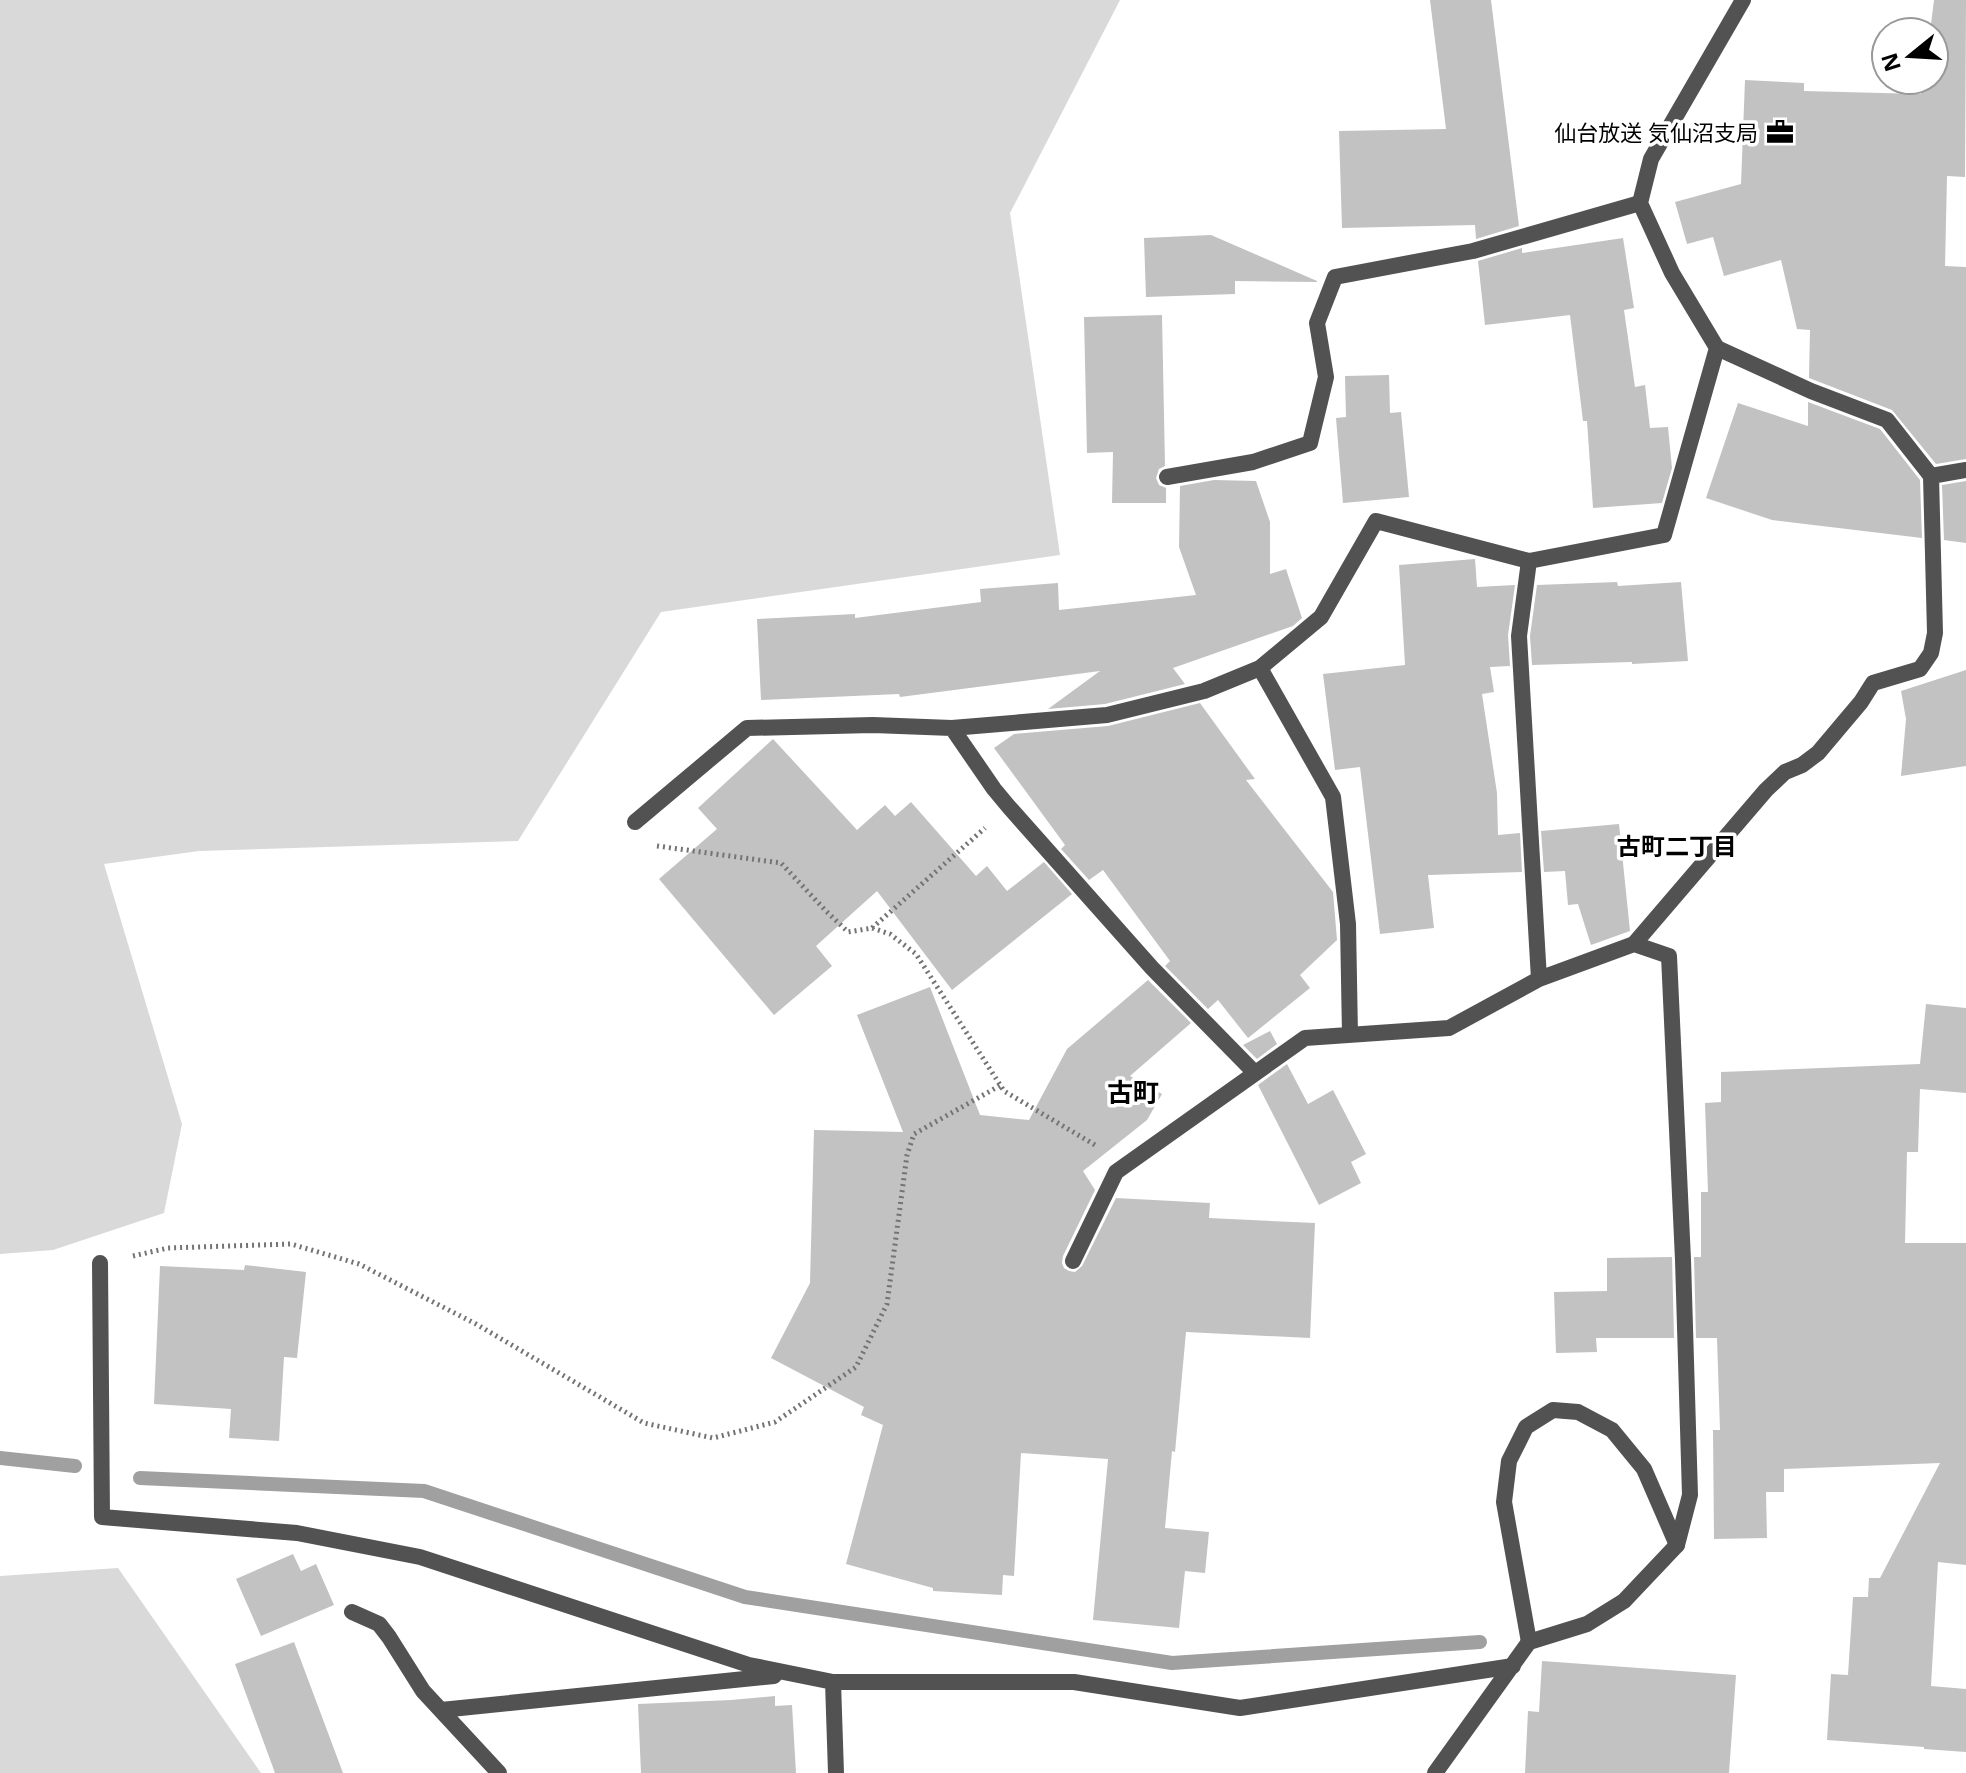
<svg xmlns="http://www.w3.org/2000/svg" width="1966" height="1773" font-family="'Open Sans','Noto Sans JP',sans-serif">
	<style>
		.green { fill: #d9d9d9 }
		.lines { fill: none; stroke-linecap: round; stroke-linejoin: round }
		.stream { stroke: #a0a0a0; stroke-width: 14 }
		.building { fill: #c2c2c2 }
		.path { stroke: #747474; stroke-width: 5; stroke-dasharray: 2 4; stroke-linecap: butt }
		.lane { stroke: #525252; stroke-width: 16 }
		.street { stroke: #525252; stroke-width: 16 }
		.labels { text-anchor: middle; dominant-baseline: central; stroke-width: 7; stroke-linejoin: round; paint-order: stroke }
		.poi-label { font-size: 22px; fill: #000; stroke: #fff; text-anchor: end }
		.neighbourhood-label { font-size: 24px; font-weight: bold; fill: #000; stroke: #fff }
		.quarter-label { font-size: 26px; font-weight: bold; fill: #000; stroke: #fff }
	</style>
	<rect width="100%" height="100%" fill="#fff"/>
	<path class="green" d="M0,0H1120L1010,213L1060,555L661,612L518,841L199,851L104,864L182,1124L164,1213L53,1250L0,1254Z
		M118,1568L261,1773H0V1576Z"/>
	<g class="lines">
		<path class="stream" d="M0,1458L75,1466
			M140,1478L424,1491L745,1597L1172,1663L1480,1642"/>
	</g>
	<path class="building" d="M1430,0H1491L1519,226L1476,239L1475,225L1342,228L1339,131L1446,129Z
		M1934,0H1966L1965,177L1947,176L1945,266L1966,267V459L1936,464L1892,410L1809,378L1810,330L1797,329L1781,260L1724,276L1713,237L1687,244L1675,202L1741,184L1745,80L1804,83V91L1921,94L1923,80H1934V32H1930Z
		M1211,235L1317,281V282L1235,281V294L1146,297L1144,238Z
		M1623,238L1634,308L1624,310L1635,387L1645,385L1650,428L1668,427L1672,468L1662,503L1593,508L1587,421H1583L1570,315L1485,325L1478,261L1522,248V253Z
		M1162,315L1165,466L1159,469L1156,478L1159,485L1166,488V503H1112L1113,452L1087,453L1084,317Z
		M1389,375L1390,413L1401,412L1409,497L1343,503L1336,418L1346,417L1345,376Z
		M1808,402L1880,429L1920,480L1922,538L1772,520L1706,498L1738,403L1808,426Z
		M1214,480L1256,481L1270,522V574L1286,569L1302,618L1293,626L1173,668L1185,684L1105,704L1048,709L1100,671L900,697L899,694L761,700L757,619L855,614V618L981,602L980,589L1058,583L1059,610L1196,595L1179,547L1180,486Z
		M1966,481V543L1944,540L1942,485Z
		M1475,559L1477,587L1515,585L1508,635L1510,666L1490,667L1494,692L1482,694L1497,793L1498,835L1520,833L1522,872L1428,875L1434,928L1380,934L1360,767L1335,770L1323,674L1405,665L1399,565Z
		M1617,582L1618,586L1681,582L1688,661L1632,664V662L1532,665L1530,636L1537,585Z
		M1966,670V766L1901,776L1906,719L1901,691Z
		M1200,703L1255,779L1246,780L1333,892L1337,940L1300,975L1310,988L1248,1038L1218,1000L1208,1009L1165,966L1170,961L1103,870L1089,880L1061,849L1065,845L994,748L1014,734L1108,726Z
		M773,739L857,830L885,805L895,816L911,802L976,876L987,866L1007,891L1044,862L1072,894L952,990L877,891L816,946L832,966L774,1015L659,879L717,829L698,808Z
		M1619,824L1630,931L1591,945L1578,904L1568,905L1565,871L1544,872L1541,831Z
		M1148,980L1191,1023L1130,1076L1162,1094L1147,1120L1083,1171L1095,1190L1063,1256L1062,1263L1064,1268L1069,1271L1075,1272L1082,1266L1116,1198L1210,1203L1209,1218L1315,1223L1310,1338L1186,1332L1175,1452L1172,1451L1165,1528L1209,1532L1205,1573L1185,1571L1179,1628L1093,1620L1108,1459L1021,1453L1014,1576L1003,1575L1002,1595L933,1591V1588L846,1564L883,1425L861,1415L864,1407L771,1358L810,1283L814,1130L903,1132L857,1015L930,987L980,1115L1029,1120L1067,1049Z
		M1926,1004L1966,1008V1093L1920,1089L1918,1152H1907L1905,1243H1966V1565L1938,1562L1931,1686L1966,1689V1752L1924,1749V1747L1827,1740L1831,1674L1848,1675L1853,1597H1868L1869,1578H1880L1940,1463L1784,1469V1492H1766L1767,1538L1714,1539L1713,1430H1720L1717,1338H1696L1694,1257H1701V1192H1708L1705,1103L1721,1102V1072L1920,1064Z
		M1270,1031L1277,1044L1257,1059L1243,1045Z
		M1287,1064L1308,1104L1333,1090L1366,1154L1351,1162L1361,1183L1319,1205L1258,1085Z
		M1672,1257L1674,1338H1596L1597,1352L1556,1353L1554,1292L1607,1291V1258Z
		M245,1265L306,1272L297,1358L284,1357L279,1441L229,1438L231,1409L154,1404L160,1266L244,1270Z
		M293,1554L301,1571L316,1564L334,1605L261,1636L236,1579Z
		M294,1642L343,1773H275L235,1664Z
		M1542,1661L1736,1675L1729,1773H1525L1528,1711L1539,1712Z
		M775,1696V1706L792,1705L796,1773H641L638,1704L731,1700Z"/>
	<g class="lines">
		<path class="path" d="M657,846L781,863L826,911L848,932L872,928L890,934L916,954L1004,1091L1095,1145
			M872,928L985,828
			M133,1256L168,1248L291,1244L359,1264L476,1324L644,1423L713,1438L775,1422L856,1367L887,1304L907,1155L914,1134L1001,1085"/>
		<path class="lane" d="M1717,348L1811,391L1887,420L1931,476L1966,470
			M1167,477L1253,462L1310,443L1326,377L1317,323L1335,277L1473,251L1640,203
			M1634,944L1766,790L1785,772L1802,765L1818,753L1861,702L1873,683L1920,669L1931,653L1935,633L1931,476
			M1529,1642L1504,1502L1509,1461L1526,1427L1553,1410L1578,1412L1612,1430L1644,1469L1677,1545"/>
		<path class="street" d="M1260,668L1333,797L1348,924L1350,1035
			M952,728L994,789L1009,807L1152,968L1255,1073
			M635,822L747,728L873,725L952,728L1107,715L1204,691L1260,668L1321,617L1376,521L1529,561
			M1539,979L1519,636L1529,561L1664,535L1717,348L1672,273L1640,203L1651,159L1743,0
			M1073,1261L1116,1172L1305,1038L1449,1028L1539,979L1634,944L1669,956L1683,1260L1690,1495L1677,1545L1624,1601L1587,1624L1529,1642L1435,1773
			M100,1263L102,1517L297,1533L420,1557L749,1665L833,1682H1074L1240,1708L1513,1666
			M352,1612L379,1624L389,1637L423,1691L499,1773
			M833,1682L836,1773
			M441,1710L774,1676"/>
	</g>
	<defs>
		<g id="office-bare" transform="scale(2.16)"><path d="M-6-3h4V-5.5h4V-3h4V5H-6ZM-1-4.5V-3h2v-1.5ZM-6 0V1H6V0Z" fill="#000" stroke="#fff" stroke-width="2.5" paint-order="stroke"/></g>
	</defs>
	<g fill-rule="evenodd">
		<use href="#office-bare" x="1780" y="132"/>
	</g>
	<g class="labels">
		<g class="poi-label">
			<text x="1758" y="132">仙台放送 気仙沼支局</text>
		</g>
		<g class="neighbourhood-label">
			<text x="1677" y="845">古町二丁目</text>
		</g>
		<g class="quarter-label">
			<text x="1133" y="1092">古町</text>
		</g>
	</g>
	<g transform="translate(1910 56) rotate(252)"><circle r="38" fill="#ffffff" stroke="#999999" stroke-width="2"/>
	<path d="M0-6L14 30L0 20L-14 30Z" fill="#000000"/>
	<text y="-12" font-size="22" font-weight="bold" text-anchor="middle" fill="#000000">N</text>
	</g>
</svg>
